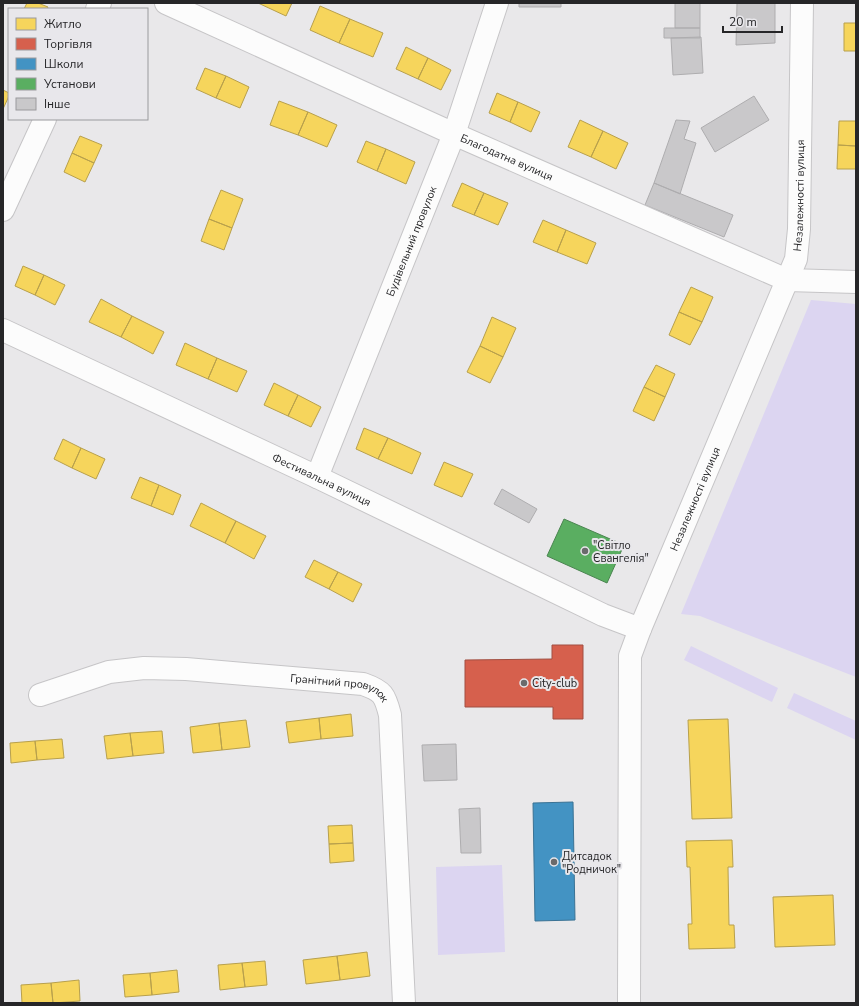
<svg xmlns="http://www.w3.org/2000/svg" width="859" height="1006" font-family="'Nunito Sans',sans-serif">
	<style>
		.green { fill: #dcd5f1 }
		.homes { fill: #f6d55c; stroke: #b8a04c }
		.shops { fill: #d6604d; stroke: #a14f42 }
		.schools { fill: #4393c3; stroke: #3a7294 }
		.public { fill: #5aae61; stroke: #4a8550 }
		.building { fill: #c9c8ca; stroke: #aeadaf }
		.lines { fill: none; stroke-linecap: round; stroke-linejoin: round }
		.minor-casing { stroke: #c6c5c7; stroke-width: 24 }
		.minor { stroke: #fcfcfc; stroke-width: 22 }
		.poi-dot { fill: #6a6a6c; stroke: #e8e7eb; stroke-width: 1.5 }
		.labels { text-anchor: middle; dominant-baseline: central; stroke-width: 4; stroke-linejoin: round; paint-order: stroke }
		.street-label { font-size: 11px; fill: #262628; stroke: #e8e7eb }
		.poi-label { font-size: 11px; fill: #262628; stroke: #e8e7eb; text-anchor: start }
	</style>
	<rect width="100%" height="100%" fill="#e9e8ea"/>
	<path class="green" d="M811,300L856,304V677L700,616L681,614Z
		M691,646L778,688L772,702L684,660Z
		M794,693L856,721V740L787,708Z
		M502,865L505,952L438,955L436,867Z"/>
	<path class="homes" d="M27,3H38L48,7L47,9H24Z
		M258,3H292L286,16Z
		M320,6L350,19L339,43L310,30Z
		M350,19L383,33L373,57L339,43Z
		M844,23H856V51H844Z
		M406,47L428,58L418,79L396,69Z
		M428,58L451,70L441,90L418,79Z
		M205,68L226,76L216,98L196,89Z
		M226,76L249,87L240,108L216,98Z
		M3,90L9,93V96L3,109Z
		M497,93L518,102L510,122L489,113Z
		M279,101L308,112L298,135L270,125Z
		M518,102L540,112L531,132L510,122Z
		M308,112L337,125L327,147L298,135Z
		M580,120L603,131L591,157L568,147Z
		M839,121H856V146L838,145Z
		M603,131L628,143L616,169L591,157Z
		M80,136L102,145L94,163L72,153Z
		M366,141L386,149L377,171L357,162Z
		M838,145L856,146V169H837Z
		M386,149L415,162L406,184L377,171Z
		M72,153L94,163L85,182L64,172Z
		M462,183L484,193L474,215L452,206Z
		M221,190L243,199L232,228L209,219Z
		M484,193L508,203L498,225L474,215Z
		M209,219L232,228L224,250L201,241Z
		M543,220L566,230L557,252L533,242Z
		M566,230L596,243L587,264L557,252Z
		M23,266L44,275L35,295L15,286Z
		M44,275L65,285L55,305L35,295Z
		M691,287L713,297L702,322L679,312Z
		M101,299L132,316L121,337L89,322Z
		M679,312L702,322L690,345L669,335Z
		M132,316L164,332L153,354L121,337Z
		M492,317L516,328L503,357L480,346Z
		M185,343L217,358L208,379L176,365Z
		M480,346L503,357L490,383L467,372Z
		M217,358L247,371L237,392L208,379Z
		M656,365L675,374L665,397L644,387Z
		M274,383L298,395L288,416L264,405Z
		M644,387L665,397L654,421L633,411Z
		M298,395L321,407L311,427L288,416Z
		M364,428L388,438L378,459L356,449Z
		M388,438L421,453L412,474L378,459Z
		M63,439L81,448L72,468L54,459Z
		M81,448L105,459L96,479L72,468Z
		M444,462L473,474L462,497L434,485Z
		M140,477L159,485L151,506L131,498Z
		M159,485L181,495L173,515L151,506Z
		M201,503L236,521L225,543L190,526Z
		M236,521L266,536L254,559L225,543Z
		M314,560L338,572L329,589L305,577Z
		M338,572L362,584L353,602L329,589Z
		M351,714L353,736L321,739L319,718Z
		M319,718L321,739L289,743L286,722Z
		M728,719L732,818L692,819L688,720Z
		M246,720L250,747L222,750L219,723Z
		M219,723L222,750L193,753L190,727Z
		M162,731L164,753L133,756L130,733Z
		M130,733L133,756L107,759L104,736Z
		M62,739L64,758L37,760L35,741Z
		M35,741L37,760L11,763L10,743Z
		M352,825L353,843L329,844L328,826Z
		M732,840L733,867H728L729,925H734L735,948L689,949L688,924H692L690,867H687L686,841Z
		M353,843L354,861L330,863L329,844Z
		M833,895L835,945L775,947L773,897Z
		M367,952L370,976L340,980L337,956Z
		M337,956L340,980L306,984L303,960Z
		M265,961L267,985L245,987L242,963Z
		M242,963L245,987L220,990L218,965Z
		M177,970L179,992L152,995L150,973Z
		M150,973L152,995L125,997L123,975Z
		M79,980L80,1001L53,1003L51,983Z
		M51,983L53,1003H22L21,985Z"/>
	<path class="shops" d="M552,645H583V719H553V707H465V660L552,659Z"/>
	<path class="schools" d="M573,802L575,920L535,921L533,803Z"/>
	<path class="public" d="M564,519L624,545L607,583L547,556Z"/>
	<path class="building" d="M519,3H561V7H519Z
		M675,3H700V28H675Z
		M737,3H775V43L736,45Z
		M664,28H700V38H664Z
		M701,37L703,73L673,75L671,38Z
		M754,96L769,120L715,152L701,128Z
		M676,120L690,121L684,139L696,143L680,194L654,183Z
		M654,183L733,215L724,237L645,205Z
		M502,489L537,509L529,523L494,504Z
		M456,744L457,780L424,781L422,745Z
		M480,808L481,853H461L459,809Z"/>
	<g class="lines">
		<g class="minor-casing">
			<g id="minor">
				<path id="s1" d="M166,3L454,134L787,280L856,282"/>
				<path d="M97,9L100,3"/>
				<path d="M3,210L45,119"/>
				<path id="s2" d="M3,330L317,477L603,615L640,629"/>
				<path id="s3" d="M317,477L454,134L497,3"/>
				<path id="s4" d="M40,695L109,672L144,668L186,669L363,684C383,691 385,695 390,715L404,1003"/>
				<path id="s5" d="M629,1003L630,656L640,629L796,259L799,229L802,3"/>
			</g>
		</g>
		<use href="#minor" class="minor"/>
	</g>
	<g class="poi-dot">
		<circle cx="585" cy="551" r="4"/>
		<circle cx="524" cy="683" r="4"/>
		<circle cx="554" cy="862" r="4"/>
	</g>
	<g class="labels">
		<g class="street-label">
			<text stroke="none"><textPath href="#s1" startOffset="374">Благодатна вулиця</textPath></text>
			<text stroke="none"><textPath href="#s5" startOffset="841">Незалежності вулиця</textPath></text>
			<text stroke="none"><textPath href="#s3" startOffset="254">Будівельний провулок</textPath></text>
			<text stroke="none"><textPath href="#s2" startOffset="352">Фестивальна вулиця</textPath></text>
			<text stroke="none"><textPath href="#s5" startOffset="517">Незалежності вулиця</textPath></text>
			<text stroke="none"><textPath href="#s4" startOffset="306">Гранітний провулок</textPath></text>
		</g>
		<g class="poi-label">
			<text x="593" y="545">"Світло<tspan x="593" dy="13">Євангелія"</tspan></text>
			<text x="532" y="683">City-club</text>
			<text x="562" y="856">Дитсадок<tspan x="562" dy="13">"Родничок"</tspan></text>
		</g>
	</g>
	<rect width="859" height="1006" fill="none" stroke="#262628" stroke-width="8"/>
	<rect x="8" y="8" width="140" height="112" fill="#e8e7eb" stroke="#9a9a9d"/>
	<rect x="16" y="18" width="20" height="12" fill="#f6d55c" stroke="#9a9a9d"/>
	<text x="44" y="28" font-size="12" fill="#262628">Житло</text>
	<rect x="16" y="38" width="20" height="12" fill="#d6604d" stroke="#9a9a9d"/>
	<text x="44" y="48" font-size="12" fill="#262628">Торгівля</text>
	<rect x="16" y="58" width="20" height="12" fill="#4393c3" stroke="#9a9a9d"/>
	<text x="44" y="68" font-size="12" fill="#262628">Школи</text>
	<rect x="16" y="78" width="20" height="12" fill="#5aae61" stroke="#9a9a9d"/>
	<text x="44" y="88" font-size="12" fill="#262628">Установи</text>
	<rect x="16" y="98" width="20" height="12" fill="#c9c8ca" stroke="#9a9a9d"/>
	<text x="44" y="108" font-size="12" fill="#262628">Інше</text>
	<path d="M723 26v6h59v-6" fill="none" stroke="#262628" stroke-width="2"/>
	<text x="729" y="26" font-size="12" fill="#262628" stroke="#e8e7eb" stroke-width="3" paint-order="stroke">20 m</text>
</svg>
